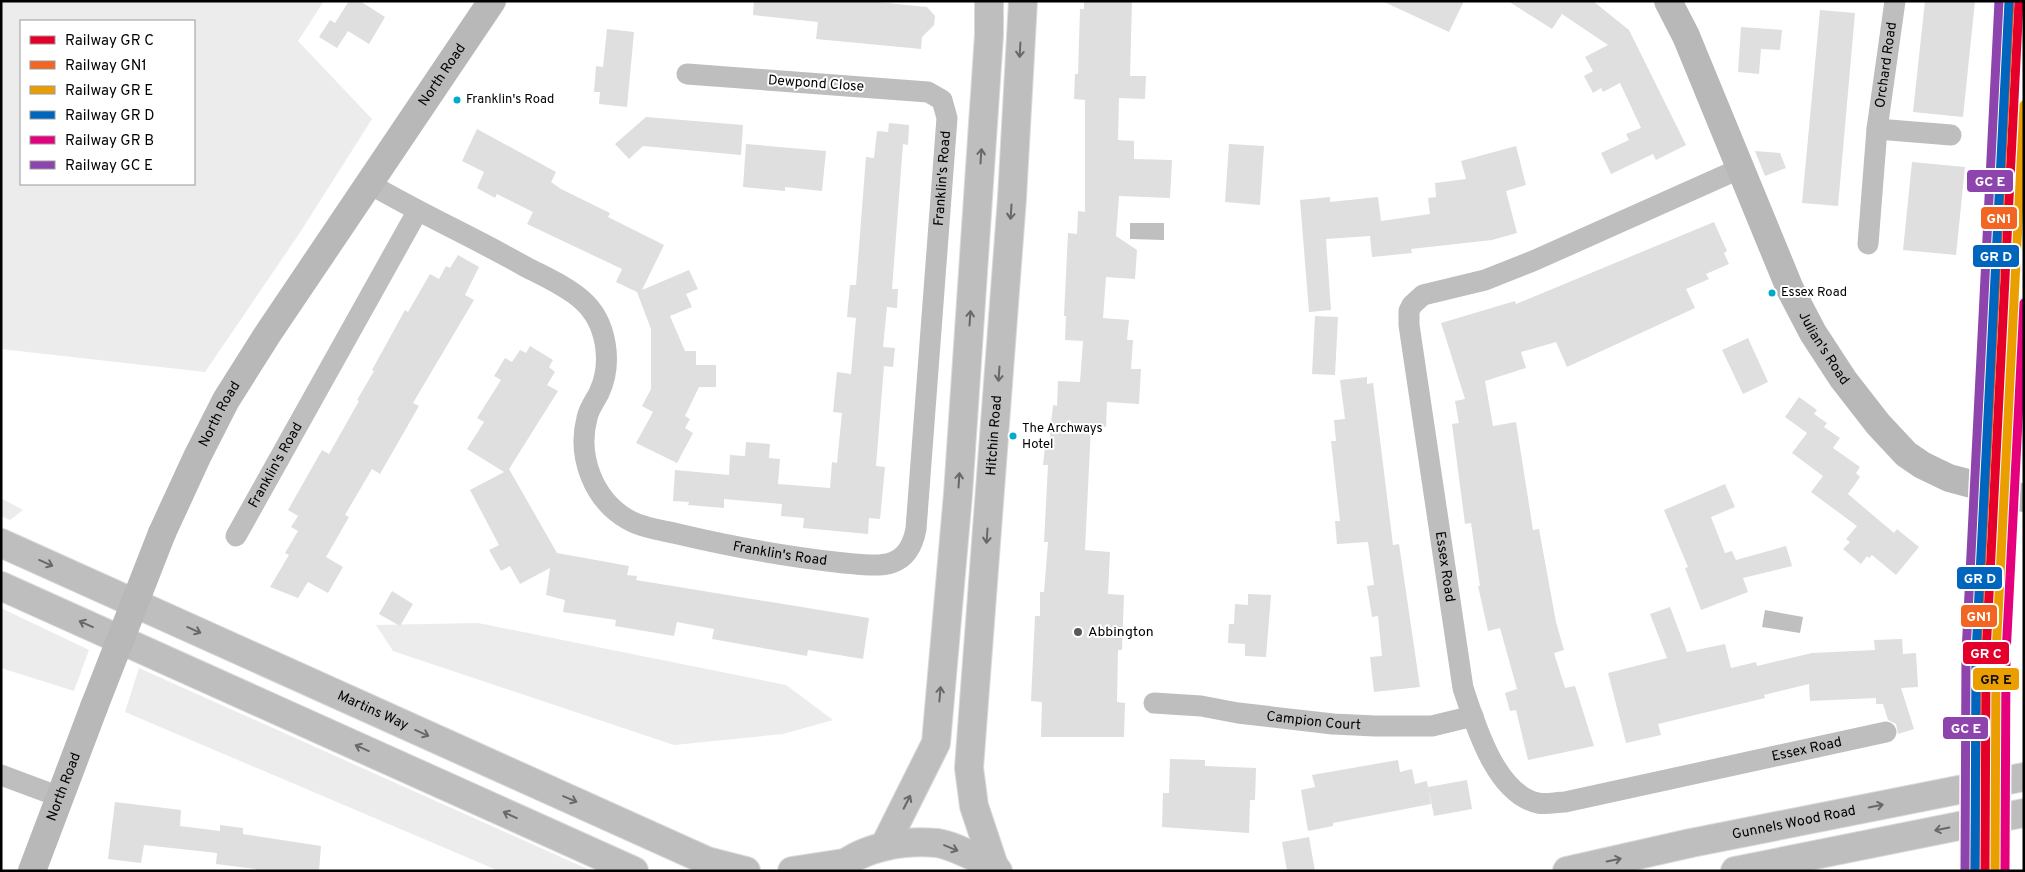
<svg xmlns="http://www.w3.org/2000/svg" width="2025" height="872" font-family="Overpass,sans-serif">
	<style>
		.green { fill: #ececec; fill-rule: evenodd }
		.water { fill: #bfbfbf }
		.building { fill: #dfdfdf }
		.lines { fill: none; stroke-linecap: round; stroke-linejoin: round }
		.primary-casing { stroke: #dbdbdb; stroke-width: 30 }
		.street { stroke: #bebebe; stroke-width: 21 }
		.secondary { stroke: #b8b8b8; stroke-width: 28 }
		.primary { stroke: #bebebe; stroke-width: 28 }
		.secondary-bridge { stroke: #b8b8b8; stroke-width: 28 }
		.rail-1-casing { stroke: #fff; stroke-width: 12 }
		.rail-2-casing { stroke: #fff; stroke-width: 12 }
		.rail-3-casing { stroke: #fff; stroke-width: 12 }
		.rail-4-casing { stroke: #fff; stroke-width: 12 }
		.rail-5-casing { stroke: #fff; stroke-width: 12 }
		.rail-6-casing { stroke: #fff; stroke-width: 12 }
		.rail-1 { stroke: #e4002b; stroke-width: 9 }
		.rail-2 { stroke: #f26522; stroke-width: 9 }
		.rail-3 { stroke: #eb9e00; stroke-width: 9 }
		.rail-4 { stroke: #0065bd; stroke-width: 9 }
		.rail-5 { stroke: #e5007d; stroke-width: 9 }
		.rail-6 { stroke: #8e44ad; stroke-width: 9 }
		.oneway { stroke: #686868 }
		.bus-dot { fill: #00a9ce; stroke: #fff; stroke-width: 2 }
		.poi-dot { fill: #595959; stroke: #fff; stroke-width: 2 }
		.labels { text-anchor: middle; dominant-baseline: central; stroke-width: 4; stroke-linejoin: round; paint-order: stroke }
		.bus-label { font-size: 13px; fill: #000; stroke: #fff; text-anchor: start }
		.street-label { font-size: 14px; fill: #000; stroke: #fff }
		.poi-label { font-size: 14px; fill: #000; stroke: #fff; text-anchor: start }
		.line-badge { stroke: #fff; stroke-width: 2 }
		.badge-label { font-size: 14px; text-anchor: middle; font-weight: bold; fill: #fff }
		.pale-badge-label { font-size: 14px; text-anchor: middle; font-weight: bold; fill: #111 }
	</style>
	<rect width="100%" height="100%" fill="#fff"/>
	<path class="green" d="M1,1H324L298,41L372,119L299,234L205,372L1,349ZM194,21V184H21V21Z
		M1,498L23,510L10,520L1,516Z
		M1,608L89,650L74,691L1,668Z
		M478,623L786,685L833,720L783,734L674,745L393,651L376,625Z
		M139,668L592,871H499L125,712Z"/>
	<path class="water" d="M1130,223H1164V240L1130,239Z
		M1765,610L1803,617L1800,633L1762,627Z"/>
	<path class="building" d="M349,1H360L385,17L369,44L348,31L337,48L319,37L330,20L335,23Z
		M754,1H867L927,7L935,16L934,25L922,37L921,49L816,39L818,22L753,15Z
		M1084,1H1132L1130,76H1146L1145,99L1119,98L1118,140L1134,141V159L1172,160L1170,198L1119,196L1116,236L1137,250L1135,279L1106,277L1103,318L1129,320L1127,340H1133L1131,369H1141L1139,404L1107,402L1106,427L1091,426L1085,550L1110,552L1108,594L1124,595L1122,650H1118L1117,702L1125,703L1124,737H1041L1042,702L1031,701L1035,616H1040V592H1044L1048,542H1044L1048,465H1043L1045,446H1049L1053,405L1057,406L1058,381L1080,382L1083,341L1065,340L1066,316H1064L1068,233L1077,234L1078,211L1085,212V100L1074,99L1075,74H1078L1080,9H1084Z
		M1382,1H1464L1449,32Z
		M1508,1H1593L1629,30L1686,145L1656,160L1653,154L1611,174L1601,153L1629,140L1626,134L1641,128L1620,83L1603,92L1601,88L1593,93L1584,76L1593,71L1585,57L1608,45L1562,14L1552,29Z
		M1925,1H1975L1963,117L1913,112Z
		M1820,10L1855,13L1838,206L1802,203Z
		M1741,27L1782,30L1780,50L1761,49L1759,74L1738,72Z
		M607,29L634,32L627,107L599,104L600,92H594L596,66L603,67Z
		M646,117L743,125L741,155L643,146L629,159L615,144Z
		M889,123L909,125L908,145L903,144L892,289H898L897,308L887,307L883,347L895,348L893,367L884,366L876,466L885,467L880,519L869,518L868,534L803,528L804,518L781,516L782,504L724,499V508L688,505L689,502L673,501L675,470L729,475L730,455L745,456L746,442L770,444L769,458L780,459L778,484L830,488L832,462L837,463L842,413L833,412L837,372L851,374L856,318L847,317L850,285H856L866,157L874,158L877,131L888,132Z
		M477,129L556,172L551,182L561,189L610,213L608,217L664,245L642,290L689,270L698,289L686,294L692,307L670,316L685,351H696V365H716V387H699L685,416L690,419L685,428L693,433L677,463L636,443L653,412L642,406L651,389V329L637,292L616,282L622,269L527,224L533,212L497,194L495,198L477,188L484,172L462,161Z
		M746,144L826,151L822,191L785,187V191L743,187Z
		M1229,144L1264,146L1260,205L1225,202Z
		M1516,146L1526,185L1506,191L1517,233L1492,240L1411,249L1412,253L1372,257L1370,236L1326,239L1331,310L1309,312L1300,200L1330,197V202L1378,197L1381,221L1430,214L1428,198L1436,197L1435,183L1466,179L1461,161Z
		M1755,151L1780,153L1786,168L1765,176Z
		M1912,162L1965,167L1956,255L1903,250Z
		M1714,222L1727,251L1724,253L1729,264L1706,274L1709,279L1686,289L1695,308L1567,367L1556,342L1521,352L1526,368L1485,381L1493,426L1516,422L1533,530L1539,529L1556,622L1564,650L1554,653L1565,688L1575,686L1594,746L1528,760L1516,710L1510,711L1505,693L1517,689L1500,628L1488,631L1478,586H1480L1471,523L1465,524L1452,424L1459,423L1455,401L1465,399L1441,323L1515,301L1516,304Z
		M458,255L479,267L465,295L474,300L413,403L419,406L380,474L372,469L345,515L349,517L326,557L343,567L328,593L308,582L298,598L270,587L289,555L285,553L298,531L291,527L298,516L288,510L322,450L329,454L359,401L357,400L374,371L372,370L405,310L408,312L430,274L439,279L446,266L450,268Z
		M1315,316L1338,317L1335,375L1312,374Z
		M1748,338L1768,382L1743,394L1722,350Z
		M530,346L553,360L549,367L555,372L547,385L558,391L509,469L557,553L629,566L627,575L637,576L636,580L869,618L863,659L808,650L807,656L712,639L714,629L677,622L674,636L615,626L616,620L563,612L565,600L546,595L550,568L520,584L510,566L501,571L489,550L499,545L470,490L504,472L467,449L484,422L477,418L501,380L494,376L505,358L512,362L520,350L526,353Z
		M1367,377V384L1373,383L1393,545L1399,544L1420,687L1374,692L1370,657L1382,656L1378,616L1372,617L1367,586L1374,585L1368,542L1337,544L1335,521H1340L1331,441H1336L1334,420L1345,419L1340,380Z
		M1799,397L1817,410L1814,414L1827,423L1824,427L1840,438L1833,448L1860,467L1856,473L1860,477L1848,494L1894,533L1897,529L1919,547L1896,575L1872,555L1869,558L1867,556L1861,564L1843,549L1850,542L1846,539L1857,526L1811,492L1823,476L1792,453L1807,433L1785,417Z
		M1725,484L1735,507L1711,517L1725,553L1732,551L1736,560L1786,546L1792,566L1743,578L1748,592L1701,610L1685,568L1688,567L1664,510Z
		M392,591L413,604L400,626L379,614Z
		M1248,594L1271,595L1266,657L1245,656V644L1228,643L1229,624H1234L1235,604L1248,605Z
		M1670,607L1687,652L1725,644L1731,668L1756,662L1757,666L1812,653L1875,650L1874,640L1902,639L1903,654L1916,653L1918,687L1901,688L1914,729L1898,734L1896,724L1888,720L1883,704H1876V698L1810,701L1809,684L1764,695L1765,698L1658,724L1661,735L1626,743L1608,673L1667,658L1650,614Z
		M1170,759L1205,760V766L1256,768L1255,800H1250L1249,833L1162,827L1163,793H1169Z
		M1398,760L1400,772L1412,769L1415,784L1427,781L1431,804L1333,823V826L1308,831L1301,790L1315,787L1312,775Z
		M1467,780L1472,809L1434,816L1428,787Z
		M115,802L181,810L180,826L220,831V825L243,828V834L321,846L319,871H256V869L216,864L217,853L144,845L141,863L108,859Z
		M1309,837L1315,871H1287L1282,842Z"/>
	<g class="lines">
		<g class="primary-casing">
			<g id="primary">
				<path id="s9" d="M1,543L707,861L746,871"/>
				<path d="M1,586L634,871"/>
				<path d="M885,845L936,743L958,494L989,35V1"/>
				<path id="s10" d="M994,866L974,806L969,768L1012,198L1023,1"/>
				<path d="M792,871L844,863"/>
				<path d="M836,871C860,847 904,840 937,843C953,845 978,859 994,866L998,871"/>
				<path id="s11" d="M1567,871L1691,843L2024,777"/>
				<path d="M1735,871L2024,813"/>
			</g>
		</g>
		<g class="street">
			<path d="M1877,129L1951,135"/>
			<path id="s1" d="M1739,169L1533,261L1485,280L1423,295L1412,305L1409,311V325L1463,688C1475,723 1495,794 1538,803C1546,805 1556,802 1565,802L1886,732"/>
			<path id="s2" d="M370,184C421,214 475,238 526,267C545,277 566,286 582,300C607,322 613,363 599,393C595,401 589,408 587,418C577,456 593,499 627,519C642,528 661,530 678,534C733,547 788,557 844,563C878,566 908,572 916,529L947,118L942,100L928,92L687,74"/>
			<path id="s3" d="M1868,244L1877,129L1895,1"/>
			<path id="s4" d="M236,536L417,212"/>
			<path id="s5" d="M1154,703L1201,706L1238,713L1333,724L1375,726H1432L1473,716"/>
			<path d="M1,775L60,797"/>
		</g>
		<g class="secondary">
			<path id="s6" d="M1668,1L1686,36L1790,289L1813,333L1843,379L1878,424L1906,454L1922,465L1949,478L2024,498"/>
			<path id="s7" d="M162,533L197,457L226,400L267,335L492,1"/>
			<path id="s8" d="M32,871L94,707"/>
		</g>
		<use href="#primary" class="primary"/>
		<path class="secondary-bridge" d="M94,707L162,533"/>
		<g class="rail-1-casing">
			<path id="rail-1" d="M1985,871L1986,654L2019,1"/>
		</g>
		<g class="rail-2-casing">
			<path id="rail-2" d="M1975,871L1977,653L2010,1"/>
		</g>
		<g class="rail-3-casing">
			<path id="rail-3" d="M1995,871L1996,654L2024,105"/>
		</g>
		<g class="rail-4-casing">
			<path id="rail-4" d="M1975,871L1976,653L2009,1"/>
		</g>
		<g class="rail-5-casing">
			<path id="rail-5" d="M2005,871L2006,655L2024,303"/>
		</g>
		<g class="rail-6-casing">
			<path id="rail-6" d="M1965,871L1966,653L1999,1"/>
		</g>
		<use href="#rail-1" class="rail-1"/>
		<use href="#rail-2" class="rail-2"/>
		<use href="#rail-3" class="rail-3"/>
		<use href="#rail-4" class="rail-4"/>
		<use href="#rail-5" class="rail-5"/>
		<use href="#rail-6" class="rail-6"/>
	</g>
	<defs><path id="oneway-shaft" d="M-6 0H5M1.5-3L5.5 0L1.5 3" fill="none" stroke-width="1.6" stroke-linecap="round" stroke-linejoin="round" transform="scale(1.25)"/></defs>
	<g class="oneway">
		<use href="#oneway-shaft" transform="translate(1020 50) rotate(93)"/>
		<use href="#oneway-shaft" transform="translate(981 156) rotate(-86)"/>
		<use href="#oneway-shaft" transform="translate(1011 212) rotate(94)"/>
		<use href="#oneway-shaft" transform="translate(970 318) rotate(-86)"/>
		<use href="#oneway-shaft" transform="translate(999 374) rotate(94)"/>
		<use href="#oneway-shaft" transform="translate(959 480) rotate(-86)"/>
		<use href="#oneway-shaft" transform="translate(987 536) rotate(94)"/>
		<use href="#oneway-shaft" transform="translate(46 563) rotate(24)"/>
		<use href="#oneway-shaft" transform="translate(86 624) rotate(-156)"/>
		<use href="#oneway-shaft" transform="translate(194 630) rotate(24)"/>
		<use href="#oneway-shaft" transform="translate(940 694) rotate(-85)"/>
		<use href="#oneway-shaft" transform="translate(422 733) rotate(24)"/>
		<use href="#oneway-shaft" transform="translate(362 748) rotate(-156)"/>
		<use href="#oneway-shaft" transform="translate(570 799) rotate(23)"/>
		<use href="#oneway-shaft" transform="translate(907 802) rotate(-63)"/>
		<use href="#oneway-shaft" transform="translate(1876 806) rotate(-11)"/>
		<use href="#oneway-shaft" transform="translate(510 815) rotate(-155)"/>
		<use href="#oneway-shaft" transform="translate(1942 829) rotate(169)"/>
		<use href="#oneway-shaft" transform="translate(951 848) rotate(22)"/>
		<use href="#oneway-shaft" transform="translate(1614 860) rotate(-12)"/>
	</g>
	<g class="bus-dot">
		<circle cx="457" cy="100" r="4.5"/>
		<circle cx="1772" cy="293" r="4.5"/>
		<circle cx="1013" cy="436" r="4.5"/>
	</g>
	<circle class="poi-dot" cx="1078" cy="632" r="5"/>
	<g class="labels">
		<g class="bus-label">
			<text x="466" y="100">Franklin's Road</text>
			<text x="1781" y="293">Essex Road</text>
			<text x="1022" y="429">The Archways<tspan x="1022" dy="16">Hotel</tspan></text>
		</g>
		<g class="street-label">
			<text stroke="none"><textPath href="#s3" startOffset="180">Orchard Road</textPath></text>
			<text stroke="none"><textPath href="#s7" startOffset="538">North Road</textPath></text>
			<text transform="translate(816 84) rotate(4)">Dewpond Close</text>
			<text stroke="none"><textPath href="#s2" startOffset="1152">Franklin's Road</textPath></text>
			<text stroke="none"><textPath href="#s6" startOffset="381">Julian's Road</textPath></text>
			<text stroke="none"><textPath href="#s7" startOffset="132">North Road</textPath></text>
			<text stroke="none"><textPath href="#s10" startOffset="435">Hitchin Road</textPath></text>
			<text stroke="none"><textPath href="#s4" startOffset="81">Franklin's Road</textPath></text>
			<text stroke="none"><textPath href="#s2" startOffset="644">Franklin's Road</textPath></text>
			<text stroke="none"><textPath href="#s1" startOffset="621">Essex Road</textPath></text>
			<text stroke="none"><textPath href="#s9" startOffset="408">Martins Way</textPath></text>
			<text stroke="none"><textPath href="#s5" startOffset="161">Campion Court</textPath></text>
			<text stroke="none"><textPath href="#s1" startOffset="1161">Essex Road</textPath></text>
			<text stroke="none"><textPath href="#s8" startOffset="90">North Road</textPath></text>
			<text stroke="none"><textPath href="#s11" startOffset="232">Gunnels Wood Road</textPath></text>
		</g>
		<g class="poi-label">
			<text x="1088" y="632">Abbington</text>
		</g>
	</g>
	<g class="line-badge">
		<rect x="1966" y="169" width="48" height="24" rx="5" fill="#8e44ad"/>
		<rect x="1980" y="206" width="38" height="24" rx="5" fill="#f26522"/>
		<rect x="1972" y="244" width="48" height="24" rx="5" fill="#0065bd"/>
		<rect x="1956" y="566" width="47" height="24" rx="5" fill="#0065bd"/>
		<rect x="1960" y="604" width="38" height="24" rx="5" fill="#f26522"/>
		<rect x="1962" y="641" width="48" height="24" rx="5" fill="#e4002b"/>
		<rect x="1972" y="667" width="48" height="24" rx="5" fill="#eb9e00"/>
		<rect x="1942" y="716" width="47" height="24" rx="5" fill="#8e44ad"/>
	</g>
	<g class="badge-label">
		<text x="1990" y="186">GC E</text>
		<text x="1999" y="223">GN1</text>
		<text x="1996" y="261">GR D</text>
		<text x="1980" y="583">GR D</text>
		<text x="1979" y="621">GN1</text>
		<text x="1986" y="658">GR C</text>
		<text x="1966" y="733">GC E</text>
	</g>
	<g class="pale-badge-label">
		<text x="1996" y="684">GR E</text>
	</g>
	<rect width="2025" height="872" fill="none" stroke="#000000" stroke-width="5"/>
	<rect x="20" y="20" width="175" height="165" fill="#ffffff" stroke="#999999"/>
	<rect x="30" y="36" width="25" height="8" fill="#e4002b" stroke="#999999"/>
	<text x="65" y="45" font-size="15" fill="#000000">Railway GR C</text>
	<rect x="30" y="61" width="25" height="8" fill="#f26522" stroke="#999999"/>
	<text x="65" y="70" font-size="15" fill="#000000">Railway GN1</text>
	<rect x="30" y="86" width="25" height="8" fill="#eb9e00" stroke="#999999"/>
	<text x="65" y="95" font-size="15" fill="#000000">Railway GR E</text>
	<rect x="30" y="111" width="25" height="8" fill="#0065bd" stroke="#999999"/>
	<text x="65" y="120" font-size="15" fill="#000000">Railway GR D</text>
	<rect x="30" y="136" width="25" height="8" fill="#e5007d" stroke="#999999"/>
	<text x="65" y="145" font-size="15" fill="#000000">Railway GR B</text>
	<rect x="30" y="161" width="25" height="8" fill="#8e44ad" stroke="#999999"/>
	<text x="65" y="170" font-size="15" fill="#000000">Railway GC E</text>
</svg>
